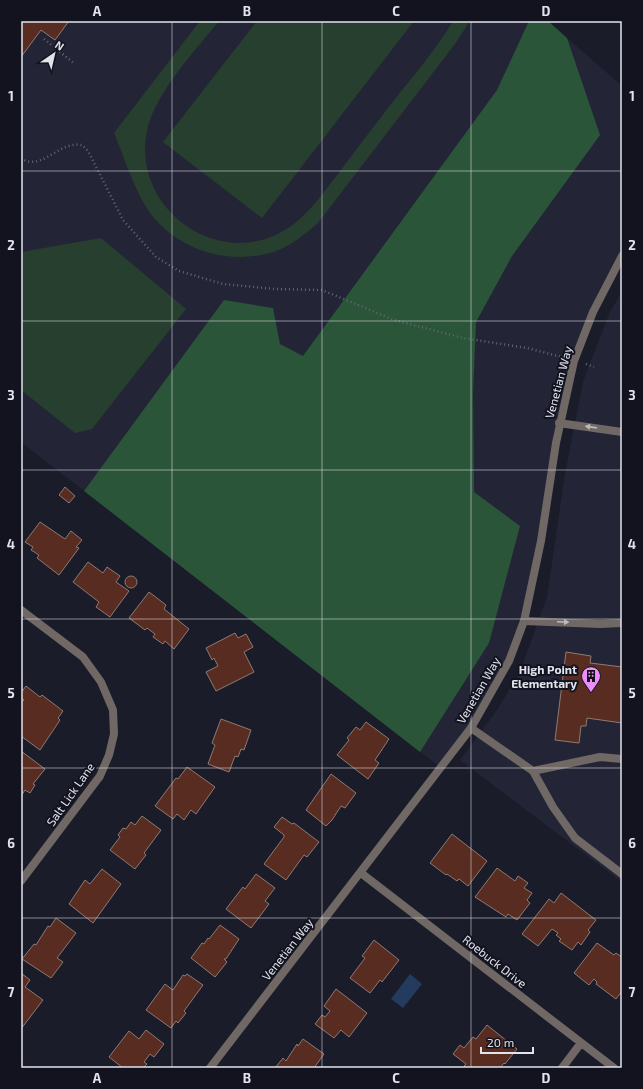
<svg xmlns="http://www.w3.org/2000/svg" width="643" height="1089" font-family="'Exo 2',sans-serif">
	<style>
		.built { fill: #232537 }
		.green { fill: #273f2e }
		.forest { fill: #2a5538 }
		.water { fill: #233b5d }
		.building { fill: #582c20; stroke: #8d7a75 }
		.lines { fill: none; stroke-linecap: round; stroke-linejoin: round }
		.path { stroke: #646571; stroke-width: 2.5; stroke-dasharray: 1 3; stroke-linecap: butt }
		.service { stroke: #706865; stroke-width: 8 }
		.minor { stroke: #706865; stroke-width: 8 }
		.oneway { fill: #bab9bd }
		.grid { fill: none; stroke: #e2e4ed; stroke-width: 1; stroke-opacity: 0.55 }
		.labels { text-anchor: middle; dominant-baseline: central; stroke-width: 4; stroke-linejoin: round; paint-order: stroke }
		.street-label { font-size: 12px; fill: #e2e4ed; stroke: #12131f }
		.poi-label { font-size: 12px; font-weight: bold; fill: #e2e4ed; stroke: #12131f; text-anchor: end }
		.neatline { fill: none; stroke: #e2e4ed; stroke-width: 1.5 }
		.grid-label { font-size: 13px; text-anchor: middle; font-weight: bold; fill: #e2e4ed }
	</style>
	<rect width="100%" height="100%" fill="#1b1c29"/>
	<path class="built" d="M21,21H548L622,86V256L574,361L541,541L510,661L441,768L21,442Z
		M622,291V882L460,760L497,710L520,672L547,597L565,474L583,382L609,314Z"/>
	<path class="green" d="M200,21H219C195,51 154,94 147,131C131,208 218,271 285,230C307,217 322,194 338,174C353,153 369,133 385,112C407,83 434,53 453,21H470L455,44L318,223C305,234 292,245 276,251C233,266 183,252 154,218C136,196 125,159 114,133Z
		M257,21H414L262,218L163,142Z
		M101,238L186,309L92,429L75,433L21,390V252Z"/>
	<path class="forest" d="M529,21H548L567,38L600,135L512,256L476,322L473,393L474,492L520,526L489,643L420,752L84,491L224,300L273,308L280,344L303,356L497,90Z"/>
	<path class="water" d="M410,974L422,984L403,1008L391,999Z"/>
	<path class="building" d="M21,21H69L55,40L41,30L21,57Z
		M65,487L75,496L69,503L59,495Z
		M40,522L65,539L71,531L82,540L76,547L79,548L59,575L37,558L39,555L31,550L33,547L25,542Z
		M88,562L103,573L107,567L120,576L116,582L129,591L110,617L96,607L99,602L73,582Z
		M125 582a6 6 0 1 1 12 0a6 6 0 1 1-12 0Z
		M149,592L166,605L164,609L189,629L174,649L165,641L163,644L153,637L155,634L147,628L145,630L129,618Z
		M235,633L238,638L246,634L253,647L244,652L254,672L216,691L206,672L218,666L214,658L212,660L206,648Z
		M566,652L591,656L590,663L622,667V723L587,718L586,726H581L579,743L555,740Z
		M26,686L40,697L42,695L63,711L58,718L60,720L40,750L21,736V703L24,700L21,698V693Z
		M221,719L251,730L244,750L241,749L238,757L235,756L229,772L208,764L215,745L212,743Z
		M366,722L389,739L375,760L379,763L368,779L337,755L349,740L347,738L356,727L360,730Z
		M21,751L45,769L33,784L35,785L30,793L25,790L21,796Z
		M187,767L215,787L196,814L191,810L184,820L177,814L173,819L155,806L176,778L178,779Z
		M331,774L356,793L345,808L341,806L332,820L326,826L306,810Z
		M142,816L161,830L144,853L146,855L135,869L110,850L120,837L118,835L123,828L126,829L131,822L135,825Z
		M282,817L292,824L294,823L319,842L307,857L304,855L286,880L264,864L284,837V835L274,827Z
		M452,834L487,861L468,886L459,879L457,881L447,874L446,875L430,863Z
		M497,868L515,881L518,876L528,883L524,888L532,893L527,900L530,903L517,920L508,914L506,917L475,897Z
		M102,869L121,884L93,923L69,904L85,880L90,884Z
		M256,874L275,888L265,901L269,904L251,928L226,909L243,887L245,889Z
		M561,893L596,920L588,930L590,932L581,945L578,942L572,950L559,941L561,939L556,935L558,933L552,929L538,946L522,934L549,899L554,903Z
		M56,918L76,933L57,958L63,962L51,978L22,959L34,944L36,945L48,926L50,927Z
		M220,925L239,939L226,959H224L227,962L215,977L191,958L202,943L204,944L208,938L209,939Z
		M374,940L399,960L382,982L380,980L370,993L350,978L365,958L362,956Z
		M597,943L614,955L616,953L622,957V991L616,999L596,984L597,982L594,979L589,985L574,973Z
		M21,973L30,980L25,987L43,1000L21,1029Z
		M187,974L203,985L184,1011L186,1013L178,1023L176,1021L171,1028L146,1010L165,984L173,990L183,975L185,976Z
		M336,989L367,1013L349,1037L341,1030L334,1038L315,1024L322,1015L325,1017L330,1011L324,1006Z
		M487,1025L517,1049L505,1064L504,1063L500,1068H467L464,1066L466,1064L453,1054L460,1045L464,1048L473,1037L476,1039Z
		M146,1030L164,1044L154,1057L150,1054L144,1062L147,1064L143,1068H123L109,1057L129,1031L139,1039Z
		M303,1039L324,1054L314,1068H275L283,1058L286,1061L297,1044L298,1046Z"/>
	<g class="lines">
		<path class="path" d="M44,39L75,64
			M21,158C38,171 56,147 73,145C76,144 79,145 82,145L88,151L123,220L156,257L179,271L223,284L275,289L322,290L394,320L463,338L527,348L562,357
			M586,364L594,367"/>
		<path class="service" d="M559,423L622,432
			M524,621L600,624L622,623
			M471,728L533,771L553,807L575,838L622,874
			M533,771L600,757L622,759"/>
		<path class="minor" d="M21,610L83,657L101,682L113,710L114,734L109,755L100,776L21,881
			M361,873L614,1068
			M210,1068L471,728L509,661L524,621L541,541L556,443L574,361L593,312L622,256
			M562,1068L581,1043"/>
	</g>
	<defs><path id="oneway-solid" d="M-6-.8H1V-3.2L6.5 0L1 3.2V.8H-6Z"/></defs>
	<g class="oneway">
		<use href="#oneway-solid" transform="translate(591 427) rotate(-172)"/>
		<use href="#oneway-solid" transform="translate(563 622) rotate(2)"/>
	</g>
	<path class="grid" d="M172,21V1068M322,21V1068M471,21V1068M21,171H622M21,321H622M21,470H622M21,619H622M21,768H622M21,918H622"/>
	<defs>
		<g id="building-pin" transform="scale(1)"><path d="M0 17L-7.5 6A9.5 9.5 0 1 1 7.5 6Z" fill="#eb8dfc" stroke="#12131f"/><path d="M-4-6H4V6H1V3H-1V6H-4ZM-2.5-4.3h1.7v1.8h-1.7ZM.8-4.3h1.7v1.8H.8ZM-2.5-1h1.7V.8h-1.7ZM.8-1h1.7V.8H.8Z" fill="#111"/></g>
	</defs>
	<g fill-rule="evenodd">
		<use href="#building-pin" x="591" y="676"/>
	</g>
	<g class="labels">
		<g class="street-label">
			<text transform="translate(558 382) rotate(-75)">Venetian Way</text>
			<text transform="translate(478 690) rotate(-60)">Venetian Way</text>
			<text transform="translate(70 794) rotate(-55)">Salt Lick Lane</text>
			<text transform="translate(287 949) rotate(-52)">Venetian Way</text>
			<text transform="translate(495 961) rotate(38)">Roebuck Drive</text>
		</g>
		<g class="poi-label">
			<text x="577" y="669">High Point<tspan x="577" dy="14">Elementary</tspan></text>
		</g>
	</g>
	<rect width="643" height="1089" fill="none" stroke="#12131f" stroke-width="44"/>
	<g transform="translate(54 54) rotate(34)" stroke="#12131f" stroke-width="3" paint-order="stroke">
	<path d="M0-3L7 15L0 10L-7 15Z" fill="#e2e4ed"/>
	<text y="-6" font-size="11" font-weight="bold" text-anchor="middle" fill="#e2e4ed">N</text>
	</g>
	<path d="M481 1047v6h52v-6" fill="none" stroke="#e2e4ed" stroke-width="2"/>
	<text x="487" y="1047" font-size="12" fill="#e2e4ed" stroke="#12131f" stroke-width="3" paint-order="stroke">20 m</text>
	<rect x="22" y="22" width="599" height="1045" class="neatline"/>
	<g class="grid-label">
		<text x="97" y="16">A</text>
		<text x="247" y="16">B</text>
		<text x="396" y="16">C</text>
		<text x="546" y="16">D</text>
		<text x="11" y="101">1</text>
		<text x="632" y="101">1</text>
		<text x="11" y="250">2</text>
		<text x="632" y="250">2</text>
		<text x="11" y="400">3</text>
		<text x="632" y="400">3</text>
		<text x="11" y="549">4</text>
		<text x="632" y="549">4</text>
		<text x="11" y="698">5</text>
		<text x="632" y="698">5</text>
		<text x="11" y="848">6</text>
		<text x="632" y="848">6</text>
		<text x="11" y="997">7</text>
		<text x="632" y="997">7</text>
		<text x="97" y="1083">A</text>
		<text x="247" y="1083">B</text>
		<text x="396" y="1083">C</text>
		<text x="546" y="1083">D</text>
	</g>
</svg>
